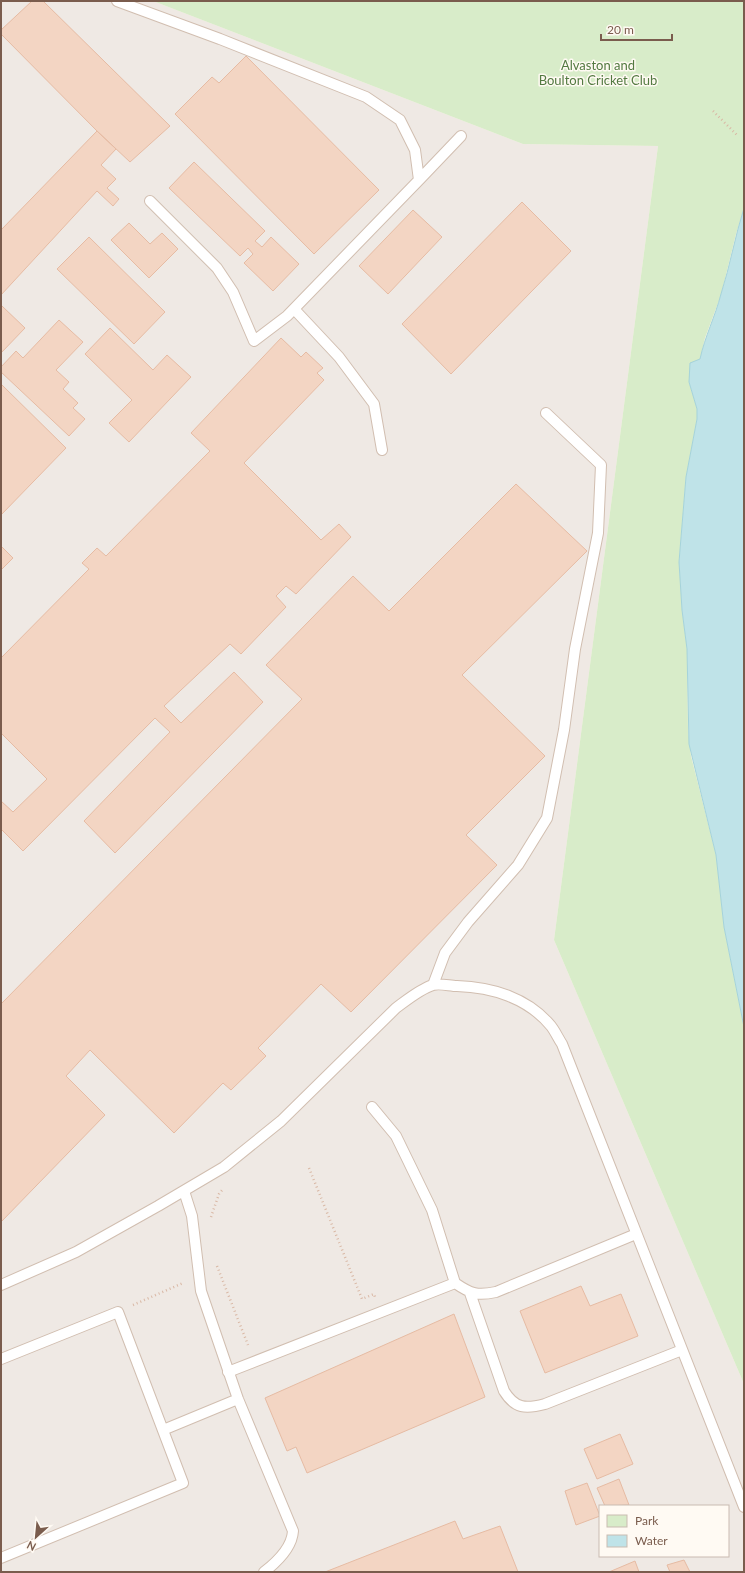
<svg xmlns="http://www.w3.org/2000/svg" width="745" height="1573" font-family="Lato,sans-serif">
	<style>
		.industrial { fill: #efe9e4; fill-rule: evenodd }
		.green { fill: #d8ecc9 }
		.water { fill: #bfe3e8; stroke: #a5d3da }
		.building { fill: #f3d5c3; stroke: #e6bba3 }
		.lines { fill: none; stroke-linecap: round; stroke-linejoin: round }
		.service-casing { stroke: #d1beb0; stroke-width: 12 }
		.path { stroke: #d9b8a5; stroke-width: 2.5; stroke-dasharray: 1 3; stroke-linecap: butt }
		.service { stroke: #fff; stroke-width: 10 }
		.labels { text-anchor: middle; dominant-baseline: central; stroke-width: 3; stroke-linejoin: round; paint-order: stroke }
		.park-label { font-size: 13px; fill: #537a41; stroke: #fffaf3 }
	</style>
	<rect width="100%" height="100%" fill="#fdf6ec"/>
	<path class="industrial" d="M1,1H153L523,144L658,146L554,940L744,1384V1572H1ZM600,1506H728V1556H600Z"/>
	<path class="green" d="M153,1H744V208L736,234L721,295L705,338L700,359L689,382L697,409V419L686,477L679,562L682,610L687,649L688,729L691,756L716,855L724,927L744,1027V1384L554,940L658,146L523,144Z"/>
	<path class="water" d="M744,208V1027L724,927L716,855L689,744L687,649L682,610L679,562L686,477L697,419V409L689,382L690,363L700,359C705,336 715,317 721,294C730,266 735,236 744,208Z"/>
	<path class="building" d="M32,1H43L170,126L130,162L97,131L1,34V30Z
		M246,56L379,190L314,254L175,114L212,77L219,83Z
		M97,131L116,149L101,165L116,179L107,188L119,199L113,206L97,191L1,295V230Z
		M194,162L265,231L255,241L262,247L271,237L299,264L273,291L244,263L253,254L248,248L240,256L169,188Z
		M522,202L571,251L451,374L402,324Z
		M413,210L442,237L388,294L359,266Z
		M129,223L150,244L162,233L178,249L149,278L111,240Z
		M89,237L165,312L134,344L57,269Z
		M1,306H2L25,328L1,353Z
		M59,320L83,342L56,370L69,382L63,389L78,403L73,408L85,419L69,436L1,372V367L16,351L23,358Z
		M110,328L153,370L167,355L191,377L129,442L109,423L132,400L85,354Z
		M281,338L301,357L306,352L323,368L317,373L324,380L244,463L321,540L339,524L351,537L296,594L286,586L276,596L286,607L241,654L230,644L164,706L181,723L234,672L263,702L115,853L84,821L170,732L155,718L23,851L1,829V801L13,812L47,779L1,733V658L89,569L82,563L97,548L106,556L210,451L191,433Z
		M1,384L66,448L1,515Z
		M516,484L587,551L462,675L545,756L466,835L497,865L351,1012L321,984L258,1048L266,1056L231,1090L223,1083L174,1133L90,1050L66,1076L105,1115L1,1222V1004L302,699L266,665L353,576L389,611Z
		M1,546L13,558L1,570Z
		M581,1286L590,1306L621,1294L638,1336L545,1373L520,1311Z
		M454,1314L485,1397L307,1473L296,1447L287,1451L265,1398Z
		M620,1434L633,1464L597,1479L584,1449Z
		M619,1479L629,1505L605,1506L597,1488Z
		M587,1483L600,1516L576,1525L565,1491Z
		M455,1521L463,1539L500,1526L518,1572H325Z
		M684,1560L690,1572H670L667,1565Z
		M635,1561L639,1572H609Z"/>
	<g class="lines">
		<g class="service-casing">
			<path id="service" d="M117,1L220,39L366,97L400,120L415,150L419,180L287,316L254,341L233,292L217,268L150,201
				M419,180L461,136
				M294,309L339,357L374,404L382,450
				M433,985L445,953L468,922L518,865L547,818L564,730L575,649L598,533L601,465L546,413
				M184,1191L192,1216L201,1291L238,1399L293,1531C292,1547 277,1562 264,1572
				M455,1283C471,1294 477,1296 496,1292L636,1234
				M1,1285L76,1252L158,1206L224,1167L281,1121L396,1008C407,1000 420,989 433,985C440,983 450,986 457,986C492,987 528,998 551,1026C555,1031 558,1038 562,1044L744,1507
				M470,1293L504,1391C515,1409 526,1409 545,1404L682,1350
				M1,1359L118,1312L183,1483L1,1558
				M228,1372L455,1283L432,1210L396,1136L372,1107
				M163,1430L238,1399"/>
		</g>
		<path class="path" d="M713,111L737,135
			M309,1168L362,1299L374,1294L375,1297
			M211,1217L219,1194L223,1189
			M217,1266L248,1345
			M133,1305L183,1283"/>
		<use href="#service" class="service"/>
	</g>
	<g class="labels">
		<g class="park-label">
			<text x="598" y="65">Alvaston and<tspan x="598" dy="15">Boulton Cricket Club</tspan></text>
		</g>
	</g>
	<rect width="745" height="1573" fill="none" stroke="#7a5c4d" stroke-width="4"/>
	<rect x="599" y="1505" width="130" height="52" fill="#fffaf3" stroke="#cabbb1"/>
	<rect x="607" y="1515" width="20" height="12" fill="#d8ecc9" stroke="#cabbb1"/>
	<text x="635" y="1525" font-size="12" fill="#7a5c4d">Park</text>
	<rect x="607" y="1535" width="20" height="12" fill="#bfe3e8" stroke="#cabbb1"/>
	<text x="635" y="1545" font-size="12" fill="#7a5c4d">Water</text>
	<g transform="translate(36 1537) rotate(207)" stroke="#fffaf3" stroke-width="3" paint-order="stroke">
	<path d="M0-3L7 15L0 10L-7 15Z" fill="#7a5c4d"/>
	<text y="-6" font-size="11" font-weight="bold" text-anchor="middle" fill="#7a5c4d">N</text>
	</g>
	<path d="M601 34v6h71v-6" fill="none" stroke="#7a5c4d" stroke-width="2"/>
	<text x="607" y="34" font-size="12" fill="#7a5c4d" stroke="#fffaf3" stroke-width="3" paint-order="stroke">20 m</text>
</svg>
